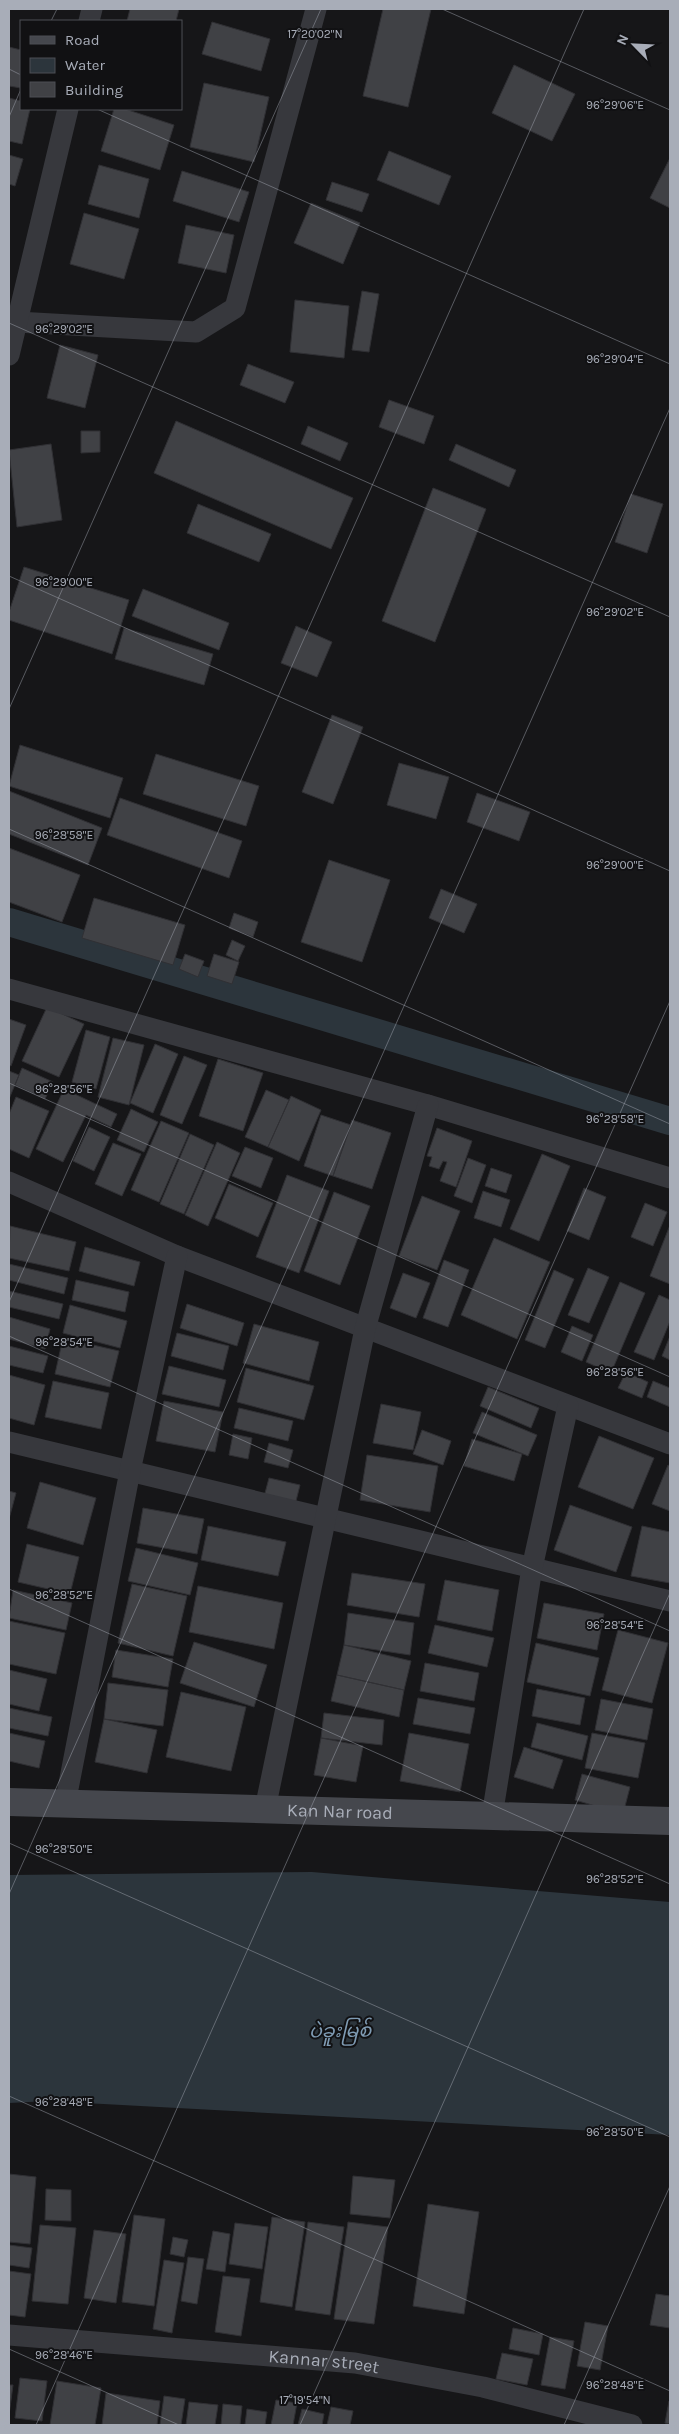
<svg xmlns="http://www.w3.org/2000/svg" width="679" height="2434" font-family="Karla,'Noto Sans Myanmar',sans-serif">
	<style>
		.water { fill: #2c353c }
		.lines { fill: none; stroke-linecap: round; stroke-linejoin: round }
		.canal { stroke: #2c353c; stroke-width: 28 }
		.building { fill: #404145; stroke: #303034 }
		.street { stroke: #37383d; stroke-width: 21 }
		.secondary { stroke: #45474d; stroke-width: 28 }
		.ticks { fill: none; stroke: #a8adb8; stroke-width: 1; stroke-opacity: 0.45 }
		.labels { text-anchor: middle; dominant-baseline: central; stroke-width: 4; stroke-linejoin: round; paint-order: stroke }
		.street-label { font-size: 18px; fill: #a8adb8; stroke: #111113 }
		.water-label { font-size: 19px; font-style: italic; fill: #7f9bb3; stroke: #111113 }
		.ticks-label { font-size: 12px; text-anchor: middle; fill: #a8adb8; stroke: #111113; stroke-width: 4; stroke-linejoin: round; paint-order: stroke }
	</style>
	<rect width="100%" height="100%" fill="#161618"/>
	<path class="water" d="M312,1872L670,1902V2135L48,2101L9,2103V1875Z"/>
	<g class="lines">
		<path class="canal" d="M9,922L670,1121"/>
	</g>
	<path class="building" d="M130,9H179L176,21H127Z
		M383,9H431L408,107L363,96Z
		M212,22L270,39L261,71L202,54Z
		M9,47L21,50V88L9,86Z
		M514,65L575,94L552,141L492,113Z
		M204,83L269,97L254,162L190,147Z
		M9,98L21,101V109H30L22,144L9,141Z
		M114,109H125L174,125L160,170L101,151Z
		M389,151L451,176L439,205L377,180Z
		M9,155L23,159L15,186L9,184Z
		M670,158V208L650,198Z
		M99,165L149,179L139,218L88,204Z
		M182,171L249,192L239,222L173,201Z
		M332,182L369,194L362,212L326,200Z
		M311,203L360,223L343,264L294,243Z
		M84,213L139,229L124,279L70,264Z
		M186,225L234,235L226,273L178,263Z
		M362,291L379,294L369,352L352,350Z
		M295,300L349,306L344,358L290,352Z
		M60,345L98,355L85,408L47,398Z
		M248,364L294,382L285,403L240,385Z
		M389,400L434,416L424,444L379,427Z
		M176,421L353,498L331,549L154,473Z
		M308,426L348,443L340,461L301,444Z
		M81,431H100V452L81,453Z
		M51,444L62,520L17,527L9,450Z
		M456,444L516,470L509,487L449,460Z
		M433,488L486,509L435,642L382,621Z
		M631,494L663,504L647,553L615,542Z
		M198,504L271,534L259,562L187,533Z
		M24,567L129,600L112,654L9,620V612Z
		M143,589L229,623L219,650L132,616Z
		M296,626L332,642L317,677L281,663Z
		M124,628L213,654L204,685L115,659Z
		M332,715L363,727L333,804L302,792Z
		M20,745L123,778L110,818L9,786Z
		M156,754L259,786L246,826L143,794Z
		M399,763L449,777L436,819L387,805Z
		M9,791L102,828L88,865L9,834Z
		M477,793L530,812L519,841L467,822Z
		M120,798L242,841L229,878L107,835Z
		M9,848L80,875L62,922L9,902Z
		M329,860L390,880L362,962L301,942Z
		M441,889L477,904L464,933L429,918Z
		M94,898L185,925L173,965L82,938Z
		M234,913L258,922L253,937L229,928Z
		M232,940L245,946L238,961L226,955Z
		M185,954L204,961L198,977L179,969Z
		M214,954L239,962L232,984L207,976Z
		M47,1007L84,1024L59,1077L22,1061Z
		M9,1019L26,1025L11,1066L9,1065Z
		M86,1030L110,1037L96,1089L72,1082Z
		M113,1038L144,1045L129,1105L98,1097Z
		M155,1044L178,1054L153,1113L130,1103Z
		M184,1056L207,1065L182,1124L160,1115Z
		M218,1059L263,1073L243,1131L199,1116Z
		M22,1068L53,1082L45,1099L15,1085Z
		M9,1071L19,1075L9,1099Z
		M64,1089L117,1114L111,1127L86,1115L63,1162L36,1149Z
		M266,1090L289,1100L268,1147L245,1137Z
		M291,1096L321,1110L299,1161L268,1147Z
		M16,1097L49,1111L29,1158L9,1149V1114Z
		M131,1109L158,1122L144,1152L117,1140Z
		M321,1115L351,1125L333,1176L304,1166Z
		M352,1120L391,1133L372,1189L333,1176Z
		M161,1121L189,1133L159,1202L131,1190Z
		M89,1127L110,1137L94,1171L73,1161Z
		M437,1128L472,1141L456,1187L440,1181L447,1162L443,1161L439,1169L429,1166L432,1157L427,1156Z
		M190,1134L214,1145L184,1214L160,1204Z
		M217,1142L240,1153L208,1226L185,1215Z
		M113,1143L141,1154L122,1196L95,1184Z
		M245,1147L273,1158L261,1188L232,1176Z
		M542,1154L570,1166L539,1241L510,1229Z
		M468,1158L486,1165L472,1203L454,1196Z
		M491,1168L512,1175L506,1193L485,1186Z
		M287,1175L329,1191L299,1273L256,1257Z
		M229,1184L273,1203L258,1237L215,1218Z
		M584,1188L606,1197L589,1240L567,1231Z
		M483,1191L510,1200L501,1227L474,1218Z
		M334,1192L370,1206L340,1285L304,1271Z
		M422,1196L460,1211L437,1270L399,1256Z
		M645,1203L667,1212L653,1246L631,1237Z
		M670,1225V1284L650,1276Z
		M10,1226L76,1242L69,1271L9,1258Z
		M494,1238L550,1262L517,1339L461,1315Z
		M85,1247L140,1262L134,1286L79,1271Z
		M444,1260L469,1270L448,1327L423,1318Z
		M9,1264L68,1278L64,1294L9,1280Z
		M588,1268L609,1277L589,1323L568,1315Z
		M554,1270L574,1279L545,1348L525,1340Z
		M403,1273L430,1283L416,1318L390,1308Z
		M76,1280L129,1292L125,1312L72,1300Z
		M620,1282L645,1293L611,1373L586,1362Z
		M9,1291L63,1304L59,1319L9,1307Z
		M659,1295L670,1300V1321L654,1360L634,1352Z
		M187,1304L244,1323L237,1346L180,1328Z
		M70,1305L127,1321L120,1348L63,1333Z
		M9,1317L50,1329L45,1349L9,1339Z
		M254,1324L319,1342L309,1381L243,1363Z
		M572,1326L593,1335L582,1361L561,1352Z
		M177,1333L229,1346L223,1370L171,1356Z
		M670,1336V1360L662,1356Z
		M63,1338L119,1351L110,1387L55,1374Z
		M9,1346L48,1356L43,1373L9,1365Z
		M169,1366L226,1380L219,1407L162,1394Z
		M246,1368L314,1386L304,1420L237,1402Z
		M626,1372L648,1382L642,1398L618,1388Z
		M9,1375L45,1385L34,1425L9,1418Z
		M53,1381L109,1393L101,1429L45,1417Z
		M653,1381L670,1388V1407L647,1397Z
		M488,1387L539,1408L531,1428L480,1406Z
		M164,1401L223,1412L215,1452L156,1441Z
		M381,1404L421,1412L413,1450L373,1443Z
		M239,1408L293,1421L288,1441L234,1428Z
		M482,1412L537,1435L528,1456L473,1433Z
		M422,1430L451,1441L443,1465L413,1454Z
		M233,1434L252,1438L248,1459L229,1455Z
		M599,1436L654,1458L633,1509L578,1487Z
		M472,1439L522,1454L514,1481L464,1466Z
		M269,1443L293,1450L288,1468L264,1462Z
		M367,1455L438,1466L430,1512L360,1500Z
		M668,1465L670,1466V1511L652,1504Z
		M269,1478L300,1485L295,1505L264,1497Z
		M40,1482L96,1498L83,1545L27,1528Z
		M9,1491L16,1493L9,1519Z
		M570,1505L632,1527L616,1572L554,1550Z
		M143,1508L204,1519L197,1554L137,1543Z
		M208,1526L286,1542L278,1576L201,1560Z
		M642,1526L670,1532V1583L631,1576Z
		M27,1544L79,1557L70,1594L18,1582Z
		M136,1548L198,1563L190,1595L128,1581Z
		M352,1573L425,1584L419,1617L347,1605Z
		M445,1580L499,1590L492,1631L437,1620Z
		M132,1584L187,1596L173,1656L118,1643Z
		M198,1586L283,1603L274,1649L189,1632Z
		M13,1590L72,1603L66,1630L9,1618Z
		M544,1603L604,1614L597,1650L537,1638Z
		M348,1613L414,1623L410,1655L344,1645Z
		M9,1621L65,1633L56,1674L9,1664Z
		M435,1625L494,1638L487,1667L428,1653Z
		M618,1630L668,1643L652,1703L602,1690Z
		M194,1642L267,1665L254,1707L180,1683Z
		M536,1643L599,1658L590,1696L527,1682Z
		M344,1645L411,1661L404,1690L337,1675Z
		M116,1650L173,1659L168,1687L112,1677Z
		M425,1663L479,1673L474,1701L420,1691Z
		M9,1670L47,1679L39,1711L9,1704Z
		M337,1675L404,1690L399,1717L331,1701Z
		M108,1683L168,1690L163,1726L104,1719Z
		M537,1689L585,1698L580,1725L532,1716Z
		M181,1692L246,1707L231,1771L166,1757Z
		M418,1698L475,1708L470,1734L413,1724Z
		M601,1699L653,1709L647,1740L595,1730Z
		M9,1708L52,1717L48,1736L9,1728Z
		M324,1713L384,1720L382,1745L321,1738Z
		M104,1719L157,1730L147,1773L95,1762Z
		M537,1723L588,1736L582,1760L531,1747Z
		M9,1733L45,1741L39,1768L9,1761Z
		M409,1733L469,1744L460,1792L400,1781Z
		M592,1733L645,1743L638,1778L585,1768Z
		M321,1738L363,1746L356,1782L314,1775Z
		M524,1747L563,1760L553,1789L514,1777Z
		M582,1774L630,1787L623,1814L575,1800Z
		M9,2174L36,2177L30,2244L9,2242Z
		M353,2176L395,2180L390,2218L350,2214Z
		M46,2189L71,2190V2221L45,2220Z
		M428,2204L479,2212L464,2314L413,2306Z
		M134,2215L165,2219L154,2306L122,2302Z
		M272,2217L305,2222L292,2307L260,2302Z
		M308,2222L344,2227L330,2315L295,2310Z
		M348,2222L388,2227L374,2324L334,2319Z
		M235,2223L268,2227L262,2269L229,2264Z
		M40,2225L76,2228L68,2304L32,2301Z
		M94,2230L126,2234L116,2303L84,2298Z
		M213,2231L230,2234L225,2272L206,2269Z
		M173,2237L188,2240L184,2257L170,2254Z
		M9,2245L32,2248L29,2268L9,2265Z
		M188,2257L204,2259L197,2304L181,2301Z
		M164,2260L184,2263L172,2333L153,2329Z
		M9,2271L31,2274L25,2317L9,2315Z
		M223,2276L250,2279L241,2336L215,2332Z
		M656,2294L670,2296V2328L650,2325Z
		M585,2322L608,2326L600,2370L577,2366Z
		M513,2328L543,2334L539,2355L509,2349Z
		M550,2337L574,2341L565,2389L541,2385Z
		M502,2353L533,2359L527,2385L496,2379Z
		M20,2378L47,2381L42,2421L15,2418Z
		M57,2381L101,2388L95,2425H50Z
		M9,2385H13L9,2415Z
		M106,2393L160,2401L157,2425H102Z
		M164,2396L185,2399L181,2425H160Z
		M276,2400L297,2403L293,2425H271Z
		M669,2401H670V2424L665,2423Z
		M189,2402L218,2405L215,2425H186Z
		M223,2404L242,2406L240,2425H221Z
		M331,2407L353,2411L350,2425H327Z
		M247,2409L267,2412L265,2425H245Z
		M302,2409L324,2414L322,2425H298Z"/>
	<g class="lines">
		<g class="street">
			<path d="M89,21L92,9"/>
			<path d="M17,322L196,332L235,308L316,9"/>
			<path d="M9,355L68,109"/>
			<path d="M9,989L428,1105L670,1178"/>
			<path d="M9,1182L177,1256L670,1444"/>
			<path d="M9,1442L670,1601"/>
			<path d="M65,1804L130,1471L177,1256"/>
			<path d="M265,1809L365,1329L428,1105"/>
			<path d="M492,1816L532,1568L568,1406"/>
			<path id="s1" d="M9,2335L355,2363L483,2387L632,2425"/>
		</g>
		<path class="secondary" id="s2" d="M9,1802L670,1821"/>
	</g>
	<path class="ticks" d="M442,9L670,110M51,21L57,9M9,69L21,75M97,109L670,364M9,117L21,89M9,323L670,617M9,576L670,871M9,709L321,9M9,829L670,1124M9,1083L670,1377M9,1302L584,9M9,1336L670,1631M9,1589L670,1884M9,1843L670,2137M9,1894L670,408M9,2096L670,2391M9,2349L179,2425M36,2425L670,1001M300,2425L670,1593M564,2425L670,2186"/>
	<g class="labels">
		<g class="street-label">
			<text stroke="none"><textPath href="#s2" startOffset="331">Kan Nar road</textPath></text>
			<text stroke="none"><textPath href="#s1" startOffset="316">Kannar street</textPath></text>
		</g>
		<g class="water-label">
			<text transform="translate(340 2031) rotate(-1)">ပဲခူးမြစ်</text>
		</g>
	</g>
	<g class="ticks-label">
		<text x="315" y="38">17°20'02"N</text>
		<text x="615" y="109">96°29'06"E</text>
		<text x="64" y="333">96°29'02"E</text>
		<text x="615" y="363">96°29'04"E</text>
		<text x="64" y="586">96°29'00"E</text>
		<text x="615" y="616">96°29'02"E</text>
		<text x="64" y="839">96°28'58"E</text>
		<text x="615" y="869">96°29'00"E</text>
		<text x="64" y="1093">96°28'56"E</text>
		<text x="615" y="1123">96°28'58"E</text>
		<text x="64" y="1346">96°28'54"E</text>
		<text x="615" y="1376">96°28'56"E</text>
		<text x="64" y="1599">96°28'52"E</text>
		<text x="615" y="1629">96°28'54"E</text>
		<text x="64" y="1853">96°28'50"E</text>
		<text x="615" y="1883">96°28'52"E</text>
		<text x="64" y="2106">96°28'48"E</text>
		<text x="615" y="2136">96°28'50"E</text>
		<text x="64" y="2359">96°28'46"E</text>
		<text x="615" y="2389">96°28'48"E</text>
		<text x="305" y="2404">17°19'54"N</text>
	</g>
	<rect width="679" height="2434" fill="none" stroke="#a8adb8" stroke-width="20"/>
	<rect x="20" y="20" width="162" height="90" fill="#111113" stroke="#4d4f55"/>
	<rect x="30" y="36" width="25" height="8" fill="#45474d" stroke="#4d4f55"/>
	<text x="65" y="45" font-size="15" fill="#a8adb8">Road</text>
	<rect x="30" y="58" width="25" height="15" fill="#2c353c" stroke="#4d4f55"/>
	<text x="65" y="70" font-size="15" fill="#a8adb8">Water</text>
	<rect x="30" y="82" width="25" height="15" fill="#404145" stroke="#4d4f55"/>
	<text x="65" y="95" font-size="15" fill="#a8adb8">Building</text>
	<g transform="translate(634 45) rotate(294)" stroke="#111113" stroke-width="4" paint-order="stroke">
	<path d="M0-4L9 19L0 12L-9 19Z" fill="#a8adb8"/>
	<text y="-8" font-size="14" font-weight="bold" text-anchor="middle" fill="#a8adb8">N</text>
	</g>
</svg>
